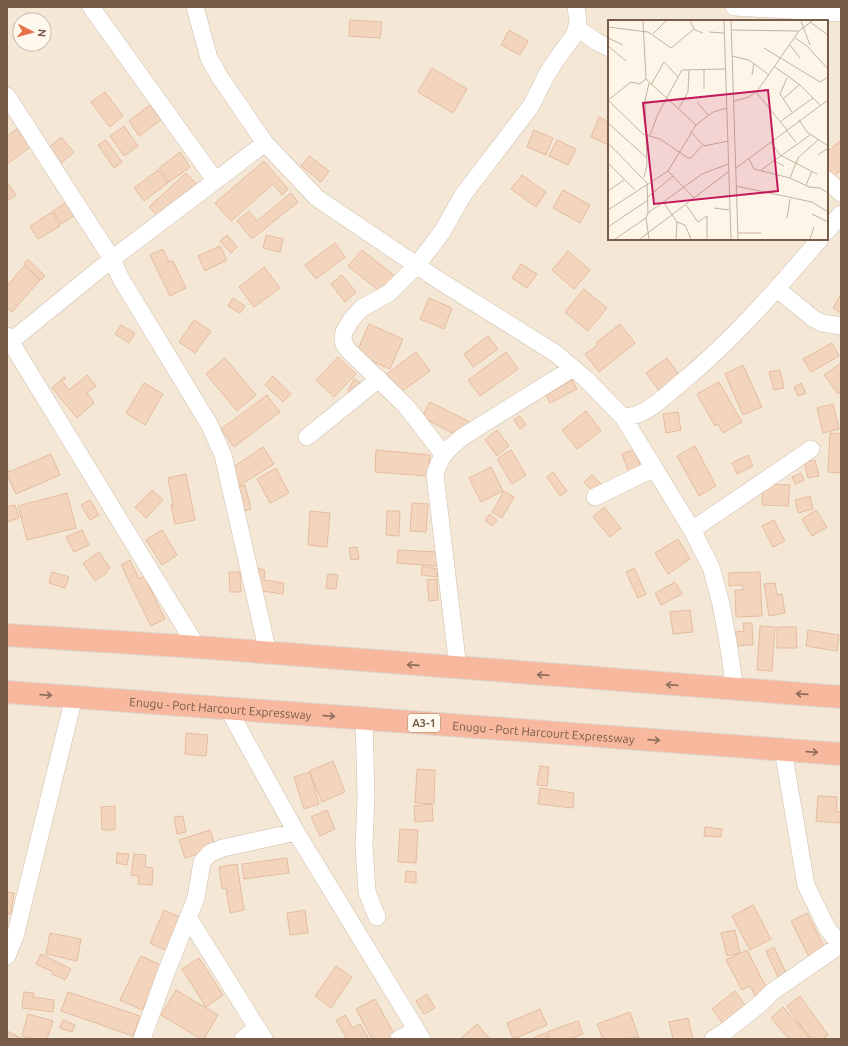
<svg xmlns="http://www.w3.org/2000/svg" width="848" height="1046" font-family="Ubuntu,sans-serif">
	<style>
		.residential { fill: #f5e7d5; fill-rule: evenodd }
		.building { fill: #f3d5be; stroke: #e5bc9e }
		.lines { fill: none; stroke-linecap: round; stroke-linejoin: round }
		.minor-casing { stroke: #cfbdac; stroke-width: 18 }
		.highway-casing { stroke: #dcd5d0; stroke-width: 24 }
		.minor { stroke: #fff; stroke-width: 17 }
		.highway { stroke: #f7b89d; stroke-width: 22 }
		.oneway { stroke: #916e5b }
		.labels { text-anchor: middle; dominant-baseline: central; stroke-width: 3.5; stroke-linejoin: round; paint-order: stroke }
		.shield { fill: #fff9ed; stroke: #a08b7b; stroke-width: 1 }
		.shield-label { font-size: 11px; font-weight: bold; fill: #775c4a }
		.street-label { font-size: 12px; fill: #775c4a; stroke: #fff9ed }
		.inset-road { fill: none; stroke: #c3b3a3; stroke-width: 1 }
		.view { fill: #c2185b; fill-opacity: 0.15; stroke: #c2185b; stroke-width: 2 }
		.inset-edge { fill: none; stroke: #775c4a; stroke-width: 2 }
	</style>
	<rect width="100%" height="100%" fill="#fdf5e7"/>
	<path class="residential" d="M7,7H841V1039H7ZM20,20H44V44H20ZM609,21H827V239H609Z"/>
	<path class="building" d="M350,20L382,22L380,38L349,36Z
		M509,30L528,41L520,55L501,45Z
		M432,68L467,89L453,113L418,92Z
		M105,92L123,116L110,127L91,102Z
		M150,105L161,120L139,136L129,121Z
		M599,117L609,122V145L591,137Z
		M124,126L138,146L124,156L110,136Z
		M17,129L30,147L7,164V136Z
		M534,130L553,138L546,155L527,147Z
		M61,137L74,152L56,168L43,153Z
		M106,140L122,162L114,168L98,145Z
		M557,140L576,149L568,165L549,156Z
		M841,140V170L827,182V152Z
		M180,152L190,167L169,182L159,168Z
		M309,156L329,171L321,182L301,166Z
		M264,161L288,189L282,195L273,184L231,221L215,203Z
		M158,170L168,183L144,201L134,188Z
		M186,173L202,190L165,224L149,207Z
		M522,175L546,192L536,207L511,189Z
		M7,182L16,195L7,201Z
		M563,190L590,205L580,223L553,208Z
		M291,193L298,202L252,239L237,221L249,211L257,221Z
		M66,202L75,215L61,224L53,211Z
		M52,212L60,226L38,239L30,226Z
		M227,235L237,247L231,253L220,241Z
		M266,235L283,239L280,252L263,248Z
		M335,243L345,257L316,279L305,265Z
		M220,246L227,260L205,271L198,256Z
		M163,249L169,262L173,261L186,288L170,296L150,255Z
		M362,250L401,281L388,298L348,266Z
		M568,251L590,270L574,289L552,270Z
		M28,259L45,276L41,280L24,264Z
		M521,264L537,274L527,288L512,278Z
		M24,266L40,280L12,312L7,308V286Z
		M264,267L280,288L254,307L239,287Z
		M342,275L356,292L345,302L331,284Z
		M584,289L607,308L588,331L565,312Z
		M841,294V313L833,308Z
		M233,298L245,306L240,313L228,306Z
		M429,298L452,308L444,329L420,319Z
		M194,320L211,331L195,353L179,342Z
		M369,324L403,339L390,369L356,354Z
		M620,324L635,343L599,372L585,354L598,345L596,343Z
		M121,325L135,333L129,343L115,334Z
		M488,336L498,349L473,367L464,354Z
		M832,343L839,356L811,372L803,359Z
		M416,352L430,371L394,397L380,379Z
		M506,352L518,369L480,396L468,380Z
		M338,357L356,374L334,397L316,380Z
		M225,358L256,395L237,411L206,374Z
		M667,358L683,381L662,395L646,373Z
		M841,363V391L838,394L824,375Z
		M743,365L762,407L743,415L725,374Z
		M780,370L784,388L774,390L769,372Z
		M87,375L96,386L87,393L94,403L77,418L52,388L64,377L66,378L62,381L69,390Z
		M273,376L291,394L283,402L265,385Z
		M354,379L364,385L357,396L348,391Z
		M572,380L577,389L550,403L546,395Z
		M719,382L742,422L723,433L718,424L715,426L697,394Z
		M144,383L163,394L145,425L126,413Z
		M801,383L806,393L798,396L794,387Z
		M267,395L280,412L234,447L221,429Z
		M430,402L470,422L462,438L422,417Z
		M833,404L839,429L823,433L817,408Z
		M586,411L601,431L577,449L562,430Z
		M678,412L681,430L666,433L663,414Z
		M520,416L526,425L520,429L514,420Z
		M497,430L509,446L497,456L485,440Z
		M830,433L841,434V473L828,472Z
		M695,446L716,486L699,496L677,456Z
		M263,447L274,464L239,486L229,470Z
		M635,449L642,471L630,475L622,454Z
		M376,450L430,455L428,476L375,472Z
		M511,450L526,475L512,484L497,459Z
		M51,454L60,475L16,494L7,475V467L9,472Z
		M748,455L753,466L737,474L732,463Z
		M815,460L819,476L808,478L804,462Z
		M491,467L503,491L481,502L469,478Z
		M276,468L289,493L270,503L257,479Z
		M553,472L567,491L560,496L547,477Z
		M801,473L804,480L795,484L792,477Z
		M186,474L195,520L175,524L171,505H173L168,478Z
		M592,475L602,485L594,493L584,482Z
		M763,484L790,485L788,506L762,505Z
		M245,485L251,509L241,512L234,488Z
		M152,490L163,500L146,518L135,507Z
		M504,491L514,497L502,518L492,512Z
		M67,493L76,528L27,540L18,506Z
		M810,496L813,509L798,513L795,500Z
		M90,500L99,515L90,520L81,505Z
		M412,503L428,504L426,532L410,531Z
		M15,505L19,518L7,522V507Z
		M604,507L621,528L610,537L593,517Z
		M816,510L827,527L812,536L802,519Z
		M310,511L330,513L327,547L308,545Z
		M387,511H400L399,536L386,535Z
		M490,514L497,520L492,526L485,520Z
		M774,520L785,541L773,547L762,526Z
		M82,530L89,545L74,552L66,537Z
		M162,530L177,555L162,565L146,540Z
		M678,539L690,559L668,574L655,553Z
		M357,547L359,559L351,560L349,548Z
		M398,550L438,552L437,566L397,563Z
		M99,552L110,568L106,571L107,573L95,581L83,563Z
		M130,560L139,579L144,576L165,619L151,626L121,565Z
		M422,566L438,569L437,577L421,575Z
		M257,568L265,570L264,580L284,583L283,594L254,590Z
		M634,568L646,594L638,598L626,572Z
		M52,572L69,577L65,588L49,583Z
		M229,572H240L241,592H230Z
		M760,572L762,616L736,617L735,590H743V585L729,586V573Z
		M328,574L338,575L336,589L326,588Z
		M437,579L438,600L429,601L427,580Z
		M675,582L682,594L661,605L655,593Z
		M775,583L777,595L782,594L785,613L769,616L764,584Z
		M690,610L693,632L673,634L670,612Z
		M743,623H752L753,645L735,646V632L744,631Z
		M760,626L775,627L772,671L757,670Z
		M777,627H796L797,648H777Z
		M808,630L839,635L837,651L806,646Z
		M186,733L208,735L206,756L185,754Z
		M333,761L345,792L322,802L309,771Z
		M540,766L549,767L547,786L537,785Z
		M417,769L435,770L434,804L415,803Z
		M310,772L319,804L304,809L294,777Z
		M540,788L574,793L573,808L538,804Z
		M818,796L837,797L836,811L841,812L840,823L816,821Z
		M432,804L433,821L415,822L414,806Z
		M115,806V830H102L101,807Z
		M327,810L335,829L320,836L311,817Z
		M183,816L186,832L177,834L174,817Z
		M705,827L722,829L721,837L704,836Z
		M400,829L418,830L416,863L398,862Z
		M210,830L216,848L185,858L179,840Z
		M117,853L129,854L127,865L116,863Z
		M134,854L146,855L145,867L153,868L152,885L138,884L139,876L131,875Z
		M287,858L289,873L244,879L242,864Z
		M237,864L244,910L230,913L226,888L222,889L219,867Z
		M406,871L416,872V883L405,882Z
		M7,892L14,893L11,914H7Z
		M753,905L771,939L750,950L732,916Z
		M164,910L184,919L169,952L150,943Z
		M305,910L308,933L290,935L287,913Z
		M807,913L826,950L810,959L791,921Z
		M735,930L740,953L727,956L721,933Z
		M50,933L81,939L77,961L46,954Z
		M774,947L786,973L778,977L766,951Z
		M747,950L766,987L762,990L765,995L757,999L750,986L742,990L726,960Z
		M41,954L71,969L65,980L52,974L53,972L36,964Z
		M141,956L163,966L142,1010L120,1000Z
		M199,958L223,995L206,1007L182,969Z
		M336,966L352,977L331,1008L315,996Z
		M176,990L218,1015L204,1039H201L161,1015Z
		M735,991L750,1012L727,1029L712,1009Z
		M24,992L34,993L33,997L54,1000L53,1012L22,1008Z
		M68,992L140,1016L133,1036L61,1011Z
		M427,994L435,1008L424,1014L416,1001Z
		M800,996L828,1035L823,1039H810L787,1006Z
		M375,999L397,1039H372L356,1009Z
		M783,1007L811,1039H789L771,1018Z
		M540,1009L547,1025L513,1039L507,1023Z
		M630,1012L639,1038L603,1039L597,1024Z
		M28,1014L53,1021L47,1039H32L22,1036Z
		M345,1015L353,1028L360,1024L369,1039H347L336,1020Z
		M688,1018L693,1039H673L669,1022Z
		M63,1020L75,1025L72,1032L60,1028Z
		M578,1021L583,1034L570,1039H549L547,1032Z
		M477,1024L490,1039H460Z
		M7,1031L23,1039H7Z
		M545,1033L548,1039H533V1038Z"/>
	<g class="lines">
		<g class="minor-casing">
			<path id="minor" d="M91,7L215,180
				M195,7L209,58L219,76L265,143L317,198L440,281L555,353L586,379L623,417L692,530L711,567L721,604L728,642L735,690
				M734,7L841,13
				M577,28L597,42L609,48
				M7,96L112,259L121,279L209,424L223,455L268,653
				M827,180L841,193
				M827,231L841,214
				M777,289L814,319L822,323L841,326
				M7,336L197,647
				M10,342L112,259L265,143
				M623,417C629,416 635,416 641,413C656,406 669,393 682,382C733,340 777,289 820,239
				M307,437L379,379
				M443,454L406,406L348,350L344,344L343,338L344,332L351,320L362,308L389,293L417,265L442,232L463,195L531,106L546,76L556,60L575,34L578,21L576,7
				M595,497L654,468
				M692,530L811,449
				M458,668L435,475C440,455 449,448 464,436L573,368
				M228,709L296,832L422,1039
				M364,719L366,796L364,846L367,892L377,917
				M783,750L806,885L827,928L841,946
				M188,917L264,1039
				M7,956L15,937L74,697
				M142,1039L167,970L196,898L202,862L210,853L223,848L296,832
				M243,1039L257,1028
				M399,1039L416,1030
				M713,1039L726,1031L760,1004L772,992L840,945"/>
		</g>
		<g class="highway-casing">
			<g id="highway">
				<path d="M7,635L197,647L841,697"/>
				<path id="s1" d="M7,692L841,754"/>
			</g>
		</g>
		<use href="#minor" class="minor"/>
		<use href="#highway" class="highway"/>
	</g>
	<defs><path id="oneway-shaft" d="M-6 0H5M1.5-3L5.5 0L1.5 3" fill="none" stroke-width="1.6" stroke-linecap="round" stroke-linejoin="round"/></defs>
	<g class="oneway">
		<use href="#oneway-shaft" transform="translate(413 665) rotate(-176)"/>
		<use href="#oneway-shaft" transform="translate(543 675) rotate(-176)"/>
		<use href="#oneway-shaft" transform="translate(672 685) rotate(-176)"/>
		<use href="#oneway-shaft" transform="translate(802 694) rotate(-176)"/>
		<use href="#oneway-shaft" transform="translate(46 695) rotate(4)"/>
		<use href="#oneway-shaft" transform="translate(329 716) rotate(4)"/>
		<use href="#oneway-shaft" transform="translate(654 740) rotate(4)"/>
		<use href="#oneway-shaft" transform="translate(812 752) rotate(4)"/>
	</g>
	<g class="labels">
		<rect class="shield" x="408" y="714" width="32" height="18" rx="3"/>
		<g class="shield-label">
			<text x="424" y="723">A3-1</text>
		</g>
		<g class="street-label">
			<text stroke="none"><textPath href="#s1" startOffset="214">Enugu - Port Harcourt Expressway</textPath></text>
			<text stroke="none"><textPath href="#s1" startOffset="538">Enugu - Port Harcourt Expressway</textPath></text>
		</g>
	</g>
	<g transform="translate(608 20)">
		<rect width="220" height="220" fill="#fdf5e7"/>
		<path class="inset-road" d="M35,1L38,59L88,105M82,1L87,10L95,13M116,1L123,219M123,1L130,219M193,1L202,25M202,2L220,15M0,7L40,12L63,28L86,9M123,10L190,11M101,12L116,13M45,14L58,1M0,18L15,25M187,18L199,26L220,49M182,25L192,38M0,26L18,41M156,28L212,62L220,57M124,36L141,40L161,55M167,47L192,65L212,85M96,50V69M144,55L146,43M179,58L172,74L184,92M43,65L56,42L70,57M148,72L179,110M175,79L191,65M0,80L35,114L52,119L80,138H83L94,126M0,80L23,62L32,64L38,59M126,81L141,77L150,70L191,11L204,1M89,82L100,95M71,88L80,72L81,50M191,100L199,112L220,126M173,101L205,78M0,103L39,138M178,110L188,122M82,111L96,126L120,121M42,115L50,94L74,50L117,49M163,122L172,135L209,154M0,123L39,163L40,193L38,198L41,219M210,135L220,128M141,139L146,149L182,158L201,167L212,168L220,173M165,140L176,146M0,143L27,170M128,148L220,80M153,150L202,115M60,151L86,178M36,157L39,145L37,81L41,63M182,158L190,138L210,120M198,165L204,151M128,166L204,182L220,192M0,171L16,160M40,177L65,156M56,183L69,202L68,219M78,185L90,202L99,196V219M106,188L121,190M0,190L60,151L88,105L105,92L119,88M40,193L94,154L120,144M204,194L220,202M179,198L182,179M69,202L77,205L83,219M0,207L40,180M130,213H153M7,219L38,198M32,219L120,152M202,219L206,207"/>
		<path class="view" d="M160,70L170,171L46,184L35,83Z"/>
		<rect width="220" height="220" class="inset-edge"/>
	</g>
	<rect width="848" height="1046" fill="none" stroke="#775c4a" stroke-width="16"/>
	<g transform="translate(32 32) rotate(96)"><circle r="19" fill="#fff9ed" stroke="#c9baac"/>
	<path d="M0-3L7 15L0 10L-7 15Z" fill="#e8734a"/>
	<text y="-6" font-size="11" font-weight="bold" text-anchor="middle" fill="#775c4a">N</text>
	</g>
</svg>
